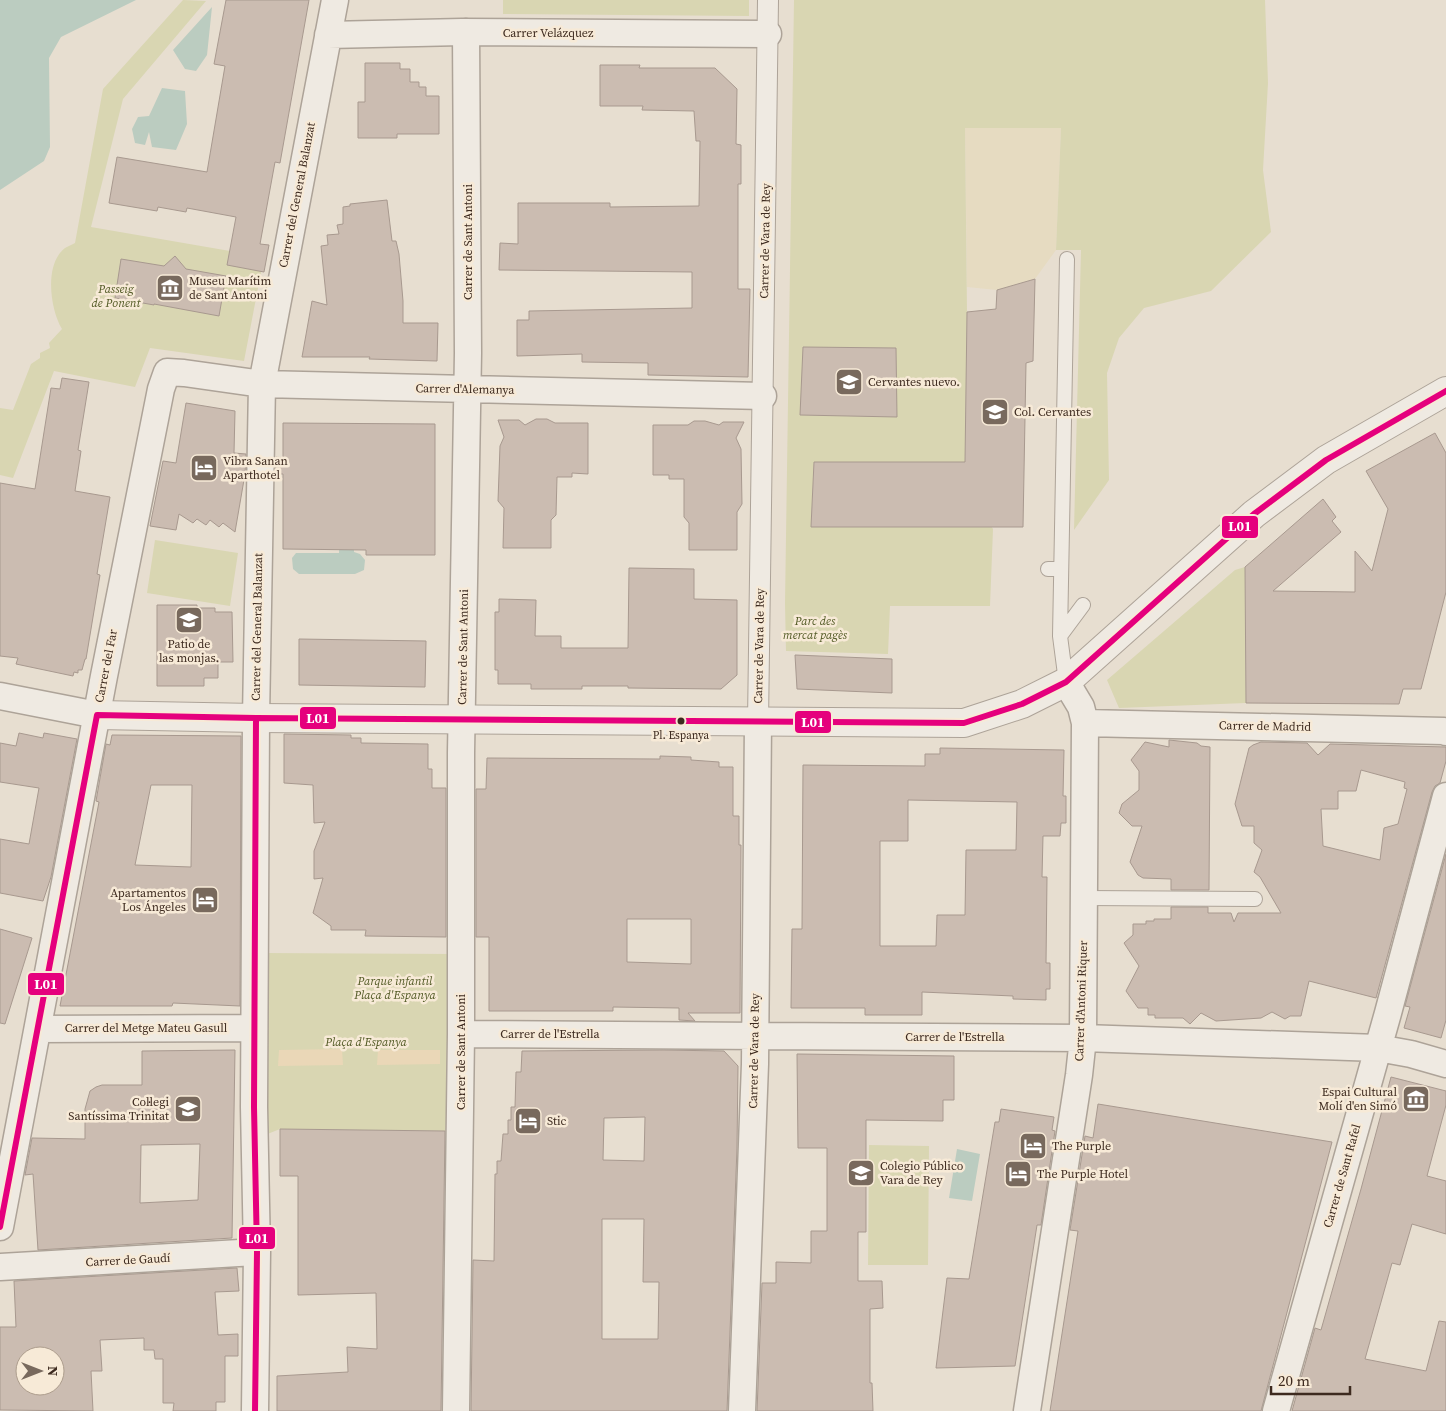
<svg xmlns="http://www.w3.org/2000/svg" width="1446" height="1411" font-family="'Source Serif 4',serif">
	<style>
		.farmland { fill: #e6dbc1 }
		.green { fill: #d9d6b2 }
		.sand { fill: #ead7b7 }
		.water { fill: #bbccc0 }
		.building { fill: #cbbcb1; stroke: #a8998f; fill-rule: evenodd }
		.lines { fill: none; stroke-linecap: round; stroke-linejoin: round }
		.service-casing { stroke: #ada398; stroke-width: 16 }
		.pedestrian-casing { stroke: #ada398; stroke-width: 22 }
		.minor-casing { stroke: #ada398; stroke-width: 29 }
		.tertiary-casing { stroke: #ada398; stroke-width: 30 }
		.service { stroke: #efeae2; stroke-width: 14 }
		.pedestrian { stroke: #efeae2; stroke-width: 20 }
		.minor { stroke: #efeae2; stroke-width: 26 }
		.tertiary { stroke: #efeae2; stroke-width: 28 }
		.bus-1-casing { stroke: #f7ead7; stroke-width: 10 }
		.bus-1 { stroke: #e5007d; stroke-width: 6 }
		.bus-dot { fill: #3d2a1f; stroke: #f7ead7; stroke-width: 2 }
		.labels { text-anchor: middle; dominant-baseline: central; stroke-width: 5; stroke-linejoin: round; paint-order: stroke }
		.bus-label { font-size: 11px; fill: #3d2a1f; stroke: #f7ead7 }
		.street-label { font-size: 12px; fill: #3d2a1f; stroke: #f7ead7 }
		.poi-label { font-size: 12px; fill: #3d2a1f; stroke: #f7ead7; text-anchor: start }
		.park-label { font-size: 12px; font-style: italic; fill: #525a25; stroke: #f7ead7 }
		.line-badge { stroke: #f7ead7; stroke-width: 2 }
		.badge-label { font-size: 14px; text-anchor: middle; font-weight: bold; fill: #fff }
	</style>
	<rect width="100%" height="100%" fill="#e7ded0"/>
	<path class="farmland" d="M965,127L1061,128L1056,250L1035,279L997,290L967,287Z"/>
	<path class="green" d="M183,0L206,1L123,99L91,227L264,257L244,361L150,348L135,387L54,371L13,478L0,475V408L13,410L31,364L40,358V353L50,348L49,343L62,329C50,309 44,264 65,248C68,246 72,245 75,243L103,89Z
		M503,0H749V16L503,14Z
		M794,0H1265L1268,83L1263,170L1271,232L1211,291L1144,308L1119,338L1107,373L1109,480L1074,530L1081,250H1056L1061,128H965L967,312L965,462H814L811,526H991L993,529L990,606H890L888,654L786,651L785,604Z
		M155,540L238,553L230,606L147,593Z
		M1245,567L1246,703L1119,708L1107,680L1235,570Z
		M262,953L455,954L448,1131L280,1129L260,1137Z
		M869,1145L929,1146L928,1265H868Z"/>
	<path class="sand" d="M342,1049L343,1065L278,1066L279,1050Z
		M378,1050H440V1064L377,1065Z"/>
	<path class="water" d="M0,0H136L61,37L49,58L50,147L44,161L0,190Z
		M212,7L207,55L196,71L185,69L173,50Z
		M162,88L185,91L187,124L176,150L152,147L149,132L145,145L135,143L132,129L138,117L149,116Z
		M340,527H354V552L360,554L365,560L364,570L355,574H299L293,569L292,558L296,553H339Z
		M957,1149L980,1154L972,1201L949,1198Z"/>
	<path class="building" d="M226,0H309L280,163L275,162L260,244L269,245L264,272L227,265L236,217L187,208L186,212L158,207L157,211L109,203L117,157L207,172L225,66L214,64Z
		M365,63H400V69H410V82H419V87H426V96H439V134H397V138H358V102H365Z
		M600,65H640L639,68H715L737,89L736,144L741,145V184H738V289H750L748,377L648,375V363L582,362V354L517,356V320H529V311L692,308V272L499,270L500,243L518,244V203H610V207L699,206L700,141H696L694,111L642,110L643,106H600Z
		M387,200L392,241H396L399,254L403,301V323H438L437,361L369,359L370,357H302L312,301L327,305L321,246L328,245L327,235L339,234L337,225L343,224V207L350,206V204Z
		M175,256L186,269L226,276L219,316L154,304V305L115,298L121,259L164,266Z
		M1035,279L1033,361L1026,363L1023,527H811L814,462H965L967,312L996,309L997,290Z
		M803,347L896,348L897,417L800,415Z
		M62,378L89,382L78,450L81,451L75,491L110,497L97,574L100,575L86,659H85L82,670H78V673L74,672L73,676L16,664L18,658L0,656V483L35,489L51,388L60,389Z
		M186,403L235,411L234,453L246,454L245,474L235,532L223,523L219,527L210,520L206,525L197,519L193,523L179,514L176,530L150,526L163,461L176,463Z
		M536,419H547L555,423H588V474L572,473V477H557L556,515L551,520V548H503L504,508L498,501L500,446L504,437L498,420H519L525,425Z
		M694,421H705L719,425L723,422H744L736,438L741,449L742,504L737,512V550H689V523L684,517V479H669V475H653V425H688Z
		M283,423L435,424V555H366V550L283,549V474H275L276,457L283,458Z
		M1435,433L1446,453V592L1421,689H1403L1399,704L1246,703L1245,567L1323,499L1336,517L1332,521L1341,532L1273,591L1355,592V551L1372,571L1388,509L1366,471Z
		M629,568L694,569V599L737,600V675L721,689L628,688V686H582V689H531V684H498V670H495V612H499V599L536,600L535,636H561V648H628Z
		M157,605H197V608H215V612H232L233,662H218V678H204V686H157Z
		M299,639L426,641L425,687L299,685Z
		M795,655L892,659V693L797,689Z
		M19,733L43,738L44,733L77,739L51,877L43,901L0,893V839L29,844L39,788L0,782V743L16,746Z
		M284,734L351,735V738H361V743L428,744V769H432V788H446V937L365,936L366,930H331V926L313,913L323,878L314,879V851L325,822L314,823L313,785L284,783Z
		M112,735L241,736L240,1006L173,1003L172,1006H60L99,802L96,801L106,744L110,745ZM151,785H192L191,867L135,865Z
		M1169,740L1197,743L1201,746L1210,747L1209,890H1171V879L1143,878L1138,875L1130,862L1142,826H1132L1119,813L1122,804L1139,790V771L1131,760L1145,742L1169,747Z
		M1261,742L1307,743L1318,755L1330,744L1446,747V761L1440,783L1435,786L1432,792L1376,998L1309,981L1301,1016H1290L1285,1019L1272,1012L1261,1018L1216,1021L1201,1013L1190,1024L1183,1018H1155V1015H1148V1008H1138L1126,991L1139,966L1124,943L1133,935V924H1146V921H1154V919H1171V907H1208V913H1231L1234,922L1238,913H1281L1260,877L1254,872L1262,850L1254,843V826H1242L1235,804L1249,748L1253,745ZM1361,770L1405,782L1404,788L1407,789L1398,824L1384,828L1380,860L1323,846L1321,809H1338V791H1356Z
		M940,748L1064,750L1063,796H1066V823H1061L1060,836H1043L1042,877H1047L1046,963H1050V989H1046V1000L1013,999V996L922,992V1015H865V1008H791L792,929H802L803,765L925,766V754H940ZM908,800L1017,802L1016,850H966L965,915H937L936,946H880V841H908Z
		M660,756L691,757V760L719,762V767H733V816H739V845H741L740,1013H688L695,1021L679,1020V1008L613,1007V1011H489V937H476V789H486L487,758L660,759ZM627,919H691V964L627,962Z
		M1446,854V1020L1441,1038L1404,1028L1410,1007L1405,1006Z
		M0,929L32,938L5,1024L0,1023Z
		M235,1050L232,1238L38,1250L33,1174L25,1175L32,1138L85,1139V1109L90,1091L96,1087L102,1085H142V1051ZM200,1144L198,1200L140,1203L141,1145Z
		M663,1050L724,1051L738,1066L737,1148L727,1411H471L473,1260L494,1261L495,1174H497V1161H501L503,1134H508V1120H511V1107H515L516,1072H521L522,1051ZM645,1117L644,1161L603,1160L604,1118ZM602,1219H644L643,1282H659L658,1339H602Z
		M797,1054L954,1056V1100H943V1121L866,1120V1232H858V1281H882L883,1308L870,1309V1383H872L873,1411H757L762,1283H776V1262L811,1263V1231H827V1148H798Z
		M1391,1077L1446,1091V1105L1427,1176L1446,1181V1234L1412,1224L1400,1265L1392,1263L1365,1359L1426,1371L1439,1321L1446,1322V1411H1292L1315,1328L1321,1330L1361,1189Z
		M1098,1104L1332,1142L1261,1411H1050L1078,1231L1070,1230L1085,1136L1093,1138Z
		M1001,1109L1054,1117L1052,1130L1055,1131L1041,1225H1037L1015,1366L936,1368L947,1278L969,1279L995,1122H999Z
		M280,1129L445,1131L441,1411H277V1376L348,1372L347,1347L377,1349L376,1293L298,1295V1176H280Z
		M237,1268L239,1291L215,1292L218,1335L238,1334V1356H225V1402H216V1411H173L174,1403H163V1359H155L154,1350H144V1338L100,1340L102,1371H91L93,1411L0,1410V1327H16L14,1281ZM25,1356H55V1386H25Z"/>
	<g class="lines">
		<g class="service-casing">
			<path id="service" d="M1048,569H1061
				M1060,636L1083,605
				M1066,682L1060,636L1067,259
				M1083,898L1255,899"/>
		</g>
		<g class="pedestrian-casing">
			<path id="pedestrian" d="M758,722L768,0"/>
		</g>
		<g class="minor-casing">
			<path id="minor" d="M328,35L462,32L768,34
				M0,696L97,715
				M1085,723L1444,731L1446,732
				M38,1029L254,1028
				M461,1034L1083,1038L1378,1048L1411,1054L1446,1064
				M0,1227L104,676L161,389L167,372L184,373L262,384L763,396
				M0,1267L257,1252
				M255,1411L257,1252L254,1107L256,718L262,384L335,0
				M456,1411L461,1034V753L468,353L466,32
				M742,1411L755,1064L758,722
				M1027,1411L1079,1075L1083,1038L1085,723L1081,707L1066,682
				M1276,1411L1388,1013L1446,796"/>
		</g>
		<g class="tertiary-casing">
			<path id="tertiary" d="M97,715L256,718L964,723L1022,704L1066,682L1254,514L1326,460L1446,391"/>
		</g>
		<use href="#service" class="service"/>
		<use href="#pedestrian" class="pedestrian"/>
		<use href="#minor" class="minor"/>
		<use href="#tertiary" class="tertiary"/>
		<g class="bus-1-casing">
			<path id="bus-1" d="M0,1227L97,715L256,718L964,723L1022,704L1066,682L1254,514L1326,460L1446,391
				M255,1411L257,1252L254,1107L256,718"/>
		</g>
		<use href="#bus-1" class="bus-1"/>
	</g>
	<defs>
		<g id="museum-square" transform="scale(1.4375)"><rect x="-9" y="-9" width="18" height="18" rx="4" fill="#78695d" stroke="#f7ead7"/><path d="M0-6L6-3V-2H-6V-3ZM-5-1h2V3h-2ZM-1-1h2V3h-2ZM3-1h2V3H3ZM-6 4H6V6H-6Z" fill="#fff"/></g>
		<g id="school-square" transform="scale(1.4375)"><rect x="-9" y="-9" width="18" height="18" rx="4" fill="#78695d" stroke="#f7ead7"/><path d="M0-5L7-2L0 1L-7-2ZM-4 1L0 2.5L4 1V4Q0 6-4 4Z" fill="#fff"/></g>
		<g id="hotel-square" transform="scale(1.4375)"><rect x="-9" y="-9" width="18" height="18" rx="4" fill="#78695d" stroke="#f7ead7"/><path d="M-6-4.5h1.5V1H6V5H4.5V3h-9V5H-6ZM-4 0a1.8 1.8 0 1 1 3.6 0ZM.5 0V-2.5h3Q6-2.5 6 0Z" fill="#fff"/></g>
	</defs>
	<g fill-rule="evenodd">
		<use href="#museum-square" x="170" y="288"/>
		<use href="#school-square" x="849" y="382"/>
		<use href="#school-square" x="995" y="412"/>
		<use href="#hotel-square" x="204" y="468"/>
		<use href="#school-square" x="189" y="620"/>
		<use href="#hotel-square" x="205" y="900"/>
		<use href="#museum-square" x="1416" y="1099"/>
		<use href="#school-square" x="188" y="1109"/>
		<use href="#hotel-square" x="528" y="1121"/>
		<use href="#hotel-square" x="1033" y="1146"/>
		<use href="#school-square" x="861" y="1173"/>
		<use href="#hotel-square" x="1018" y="1174"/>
	</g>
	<circle class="bus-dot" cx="681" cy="721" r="4.5"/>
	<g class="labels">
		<g class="bus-label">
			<text x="681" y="735">Pl. Espanya</text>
		</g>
		<g class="street-label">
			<text x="548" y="33">Carrer Velázquez</text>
			<text transform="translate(297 195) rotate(-79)">Carrer del General Balanzat</text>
			<text transform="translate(765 241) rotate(-89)">Carrer de Vara de Rey</text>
			<text transform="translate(468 242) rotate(-90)">Carrer de Sant Antoni</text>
			<text transform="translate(465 389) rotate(1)">Carrer d'Alemanya</text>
			<text transform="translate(257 627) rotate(-89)">Carrer del General Balanzat</text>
			<text transform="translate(759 646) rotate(-89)">Carrer de Vara de Rey</text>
			<text transform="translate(463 647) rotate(-89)">Carrer de Sant Antoni</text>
			<text transform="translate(106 666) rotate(-79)">Carrer del Far</text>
			<text transform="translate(1265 726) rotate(1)">Carrer de Madrid</text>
			<text transform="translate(1081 1001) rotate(-88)">Carrer d'Antoni Riquer</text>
			<text x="146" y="1028">Carrer del Metge Mateu Gasull</text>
			<text x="550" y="1034">Carrer de l'Estrella</text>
			<text x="955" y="1037">Carrer de l'Estrella</text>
			<text transform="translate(754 1051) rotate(-89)">Carrer de Vara de Rey</text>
			<text transform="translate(461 1052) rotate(-90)">Carrer de Sant Antoni</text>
			<text transform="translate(1342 1176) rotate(-74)">Carrer de Sant Rafel</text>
			<text transform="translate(128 1260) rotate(-3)">Carrer de Gaudí</text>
		</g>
		<g class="poi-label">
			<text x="189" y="281">Museu Marítim<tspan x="189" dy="14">de Sant Antoni</tspan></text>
			<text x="868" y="382">Cervantes nuevo.</text>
			<text x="1014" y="412">Col. Cervantes</text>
			<text x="223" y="461">Vibra Sanan<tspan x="223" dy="14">Aparthotel</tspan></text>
			<text x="189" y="644" text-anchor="middle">Patio de<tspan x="189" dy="14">las monjas.</tspan></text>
			<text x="186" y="893" text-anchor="end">Apartamentos<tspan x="186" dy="14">Los Ángeles</tspan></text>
			<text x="1397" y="1092" text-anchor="end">Espai Cultural<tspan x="1397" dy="14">Molí d'en Simó</tspan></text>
			<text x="169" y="1102" text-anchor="end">Col·legi<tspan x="169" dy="14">Santíssima Trinitat</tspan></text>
			<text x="547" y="1121">Stic</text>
			<text x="1052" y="1146">The Purple</text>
			<text x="880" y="1166">Colegio Público<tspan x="880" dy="14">Vara de Rey</tspan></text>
			<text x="1037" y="1174">The Purple Hotel</text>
		</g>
		<g class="park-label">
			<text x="116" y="289">Passeig<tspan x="116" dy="14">de Ponent</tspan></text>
			<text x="815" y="621">Parc des<tspan x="815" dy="14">mercat pagès</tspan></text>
			<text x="395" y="981">Parque infantil<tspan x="395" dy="14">Plaça d'Espanya</tspan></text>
			<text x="366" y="1042">Plaça d'Espanya</text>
		</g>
	</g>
	<g class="line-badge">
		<rect x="1221" y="515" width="38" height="24" rx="5" fill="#e5007d"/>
		<rect x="299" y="706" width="38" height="24" rx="5" fill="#e5007d"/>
		<rect x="794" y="710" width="38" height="24" rx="5" fill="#e5007d"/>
		<rect x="27" y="972" width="38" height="24" rx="5" fill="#e5007d"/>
		<rect x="238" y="1226" width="38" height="24" rx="5" fill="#e5007d"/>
	</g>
	<g class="badge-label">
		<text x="1240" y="531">L01</text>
		<text x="318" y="723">L01</text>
		<text x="813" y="727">L01</text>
		<text x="46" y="989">L01</text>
		<text x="257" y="1243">L01</text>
	</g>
	<g transform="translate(40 1371) rotate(90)"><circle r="24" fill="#f7ead7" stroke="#ad9d8d"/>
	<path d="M0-4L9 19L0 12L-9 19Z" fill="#78695d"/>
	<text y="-8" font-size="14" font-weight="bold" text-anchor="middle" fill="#3d2a1f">N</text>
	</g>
	<path d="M1271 1386v8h79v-8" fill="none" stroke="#3d2a1f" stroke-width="2.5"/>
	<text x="1278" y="1386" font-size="15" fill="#3d2a1f" stroke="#f7ead7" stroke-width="4" paint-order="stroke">20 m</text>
</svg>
